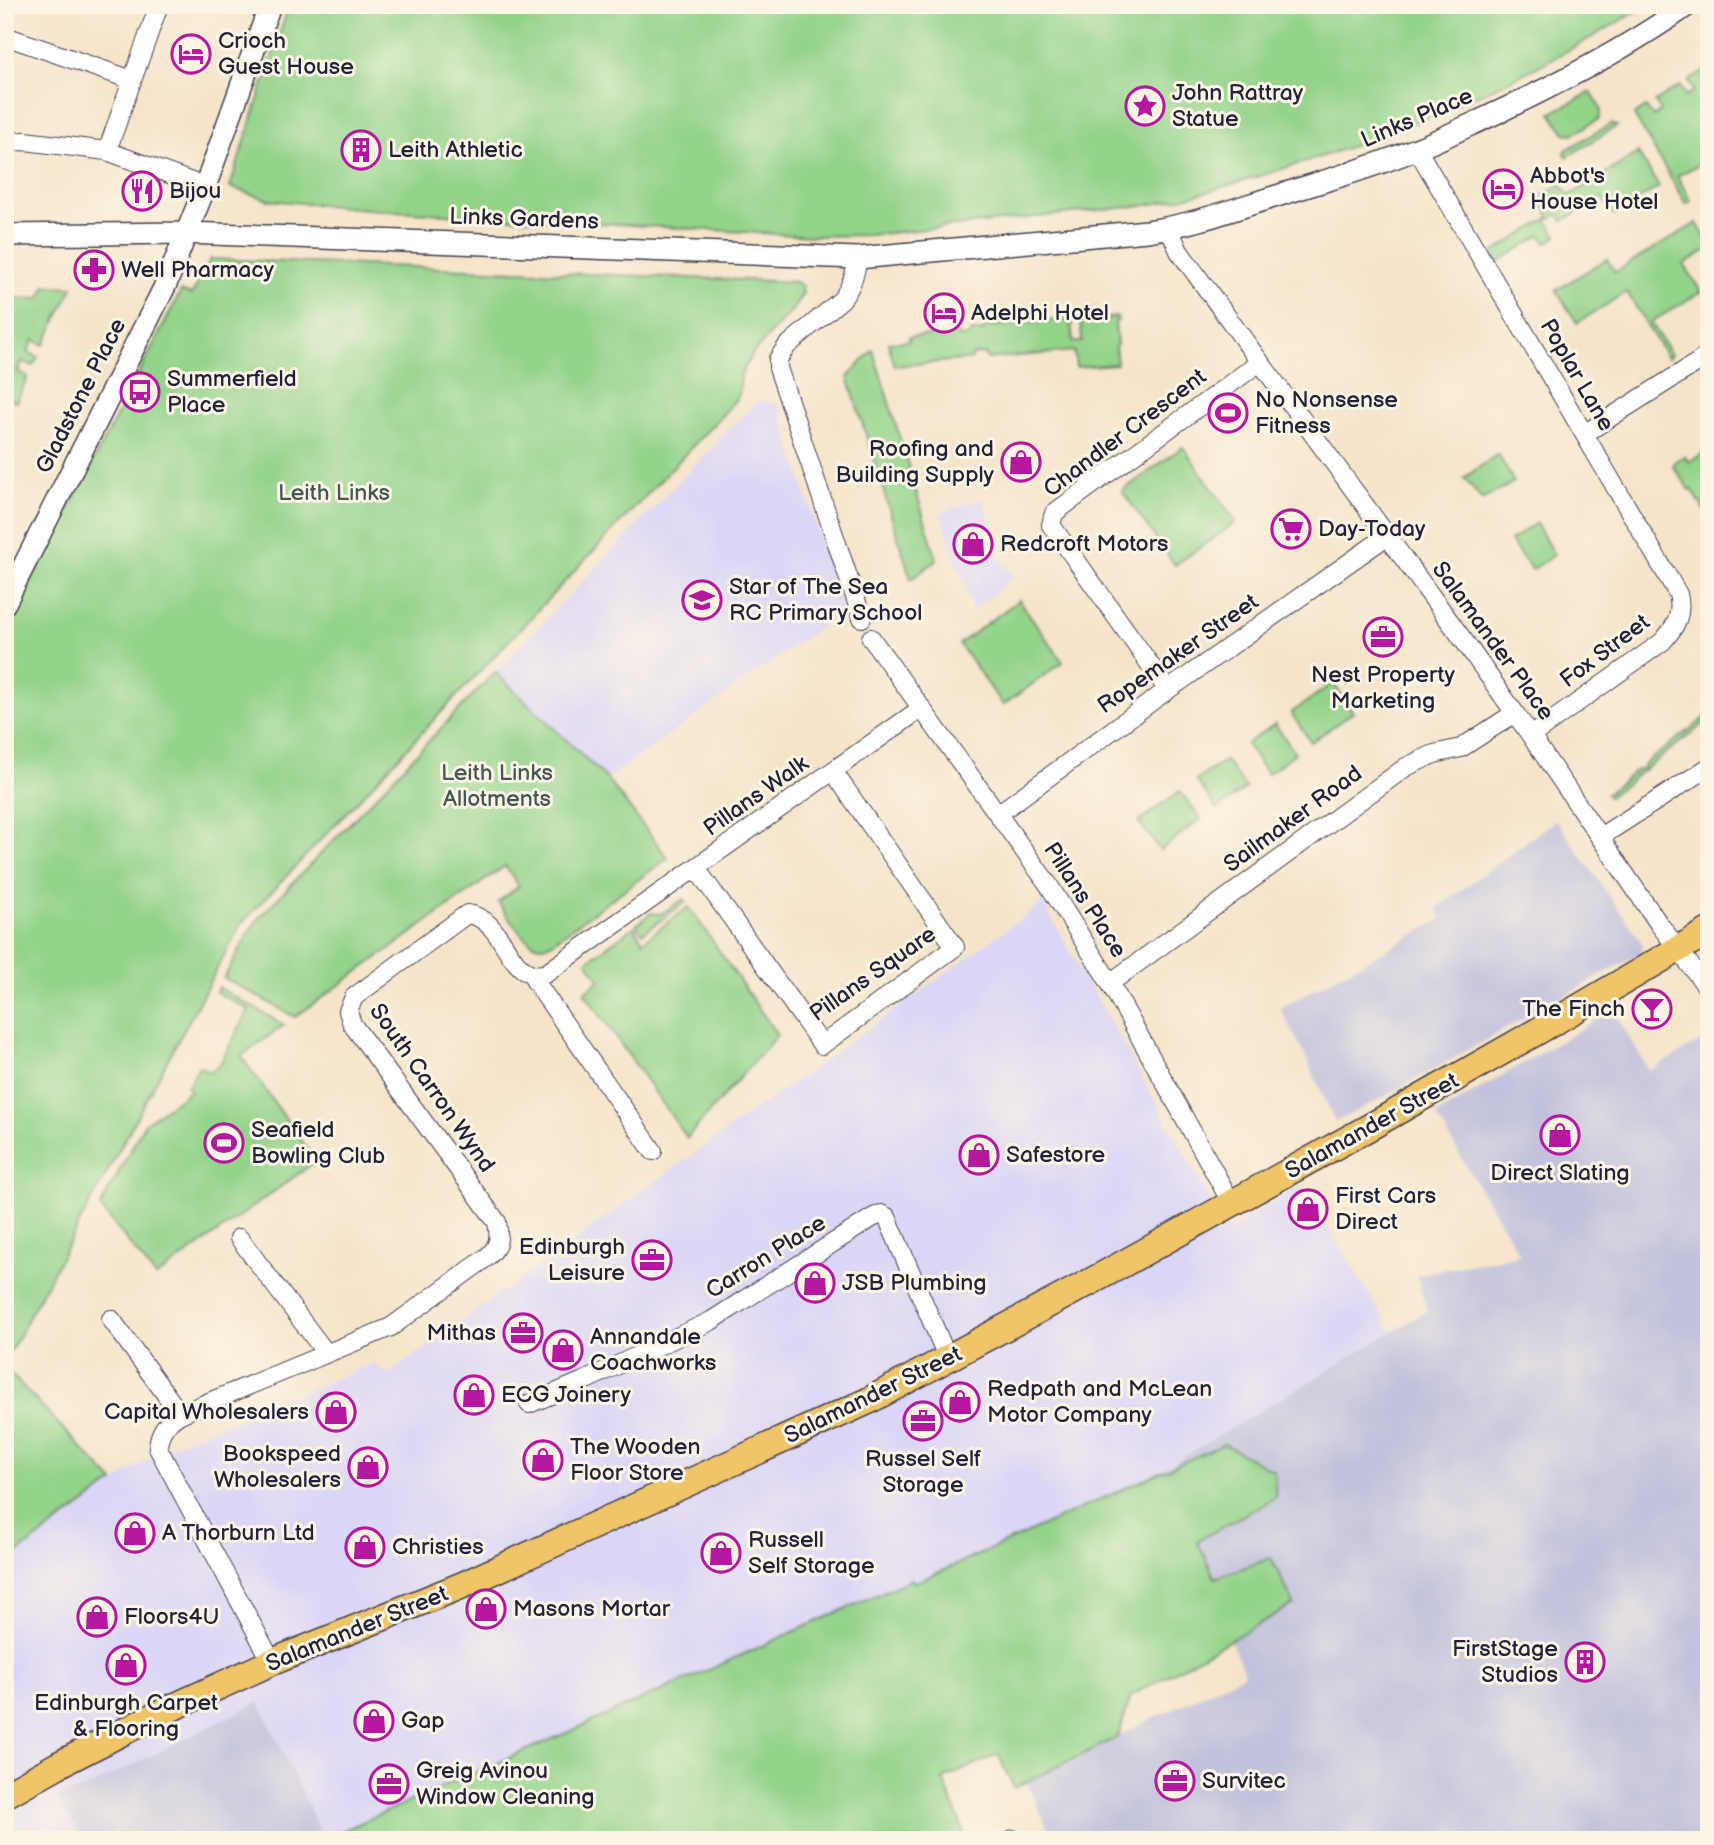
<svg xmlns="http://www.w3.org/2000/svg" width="1714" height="1845" font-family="'Balsamiq Sans',sans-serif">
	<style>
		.built { fill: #dcd6f6 }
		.industrial { fill: #c2c2dc }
		.green { fill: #93d38a; stroke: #5a7a62; stroke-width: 2 }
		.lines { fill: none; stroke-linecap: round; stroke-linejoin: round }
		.minor-casing { stroke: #423f50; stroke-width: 20 }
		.tertiary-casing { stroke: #423f50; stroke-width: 24 }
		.primary-casing { stroke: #423f50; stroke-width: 29 }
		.minor { stroke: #fff; stroke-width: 18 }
		.tertiary { stroke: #fff; stroke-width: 21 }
		.primary { stroke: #f0c469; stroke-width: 26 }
		.labels { text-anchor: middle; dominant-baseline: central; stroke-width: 6; stroke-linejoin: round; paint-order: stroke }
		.poi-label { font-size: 23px; fill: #22223b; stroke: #fcf5e5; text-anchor: start }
		.street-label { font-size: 23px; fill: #22223b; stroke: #fcf5e5 }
		.park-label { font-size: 23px; fill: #445753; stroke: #fcf5e5 }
	</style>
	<rect width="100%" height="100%" fill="#fcf5e5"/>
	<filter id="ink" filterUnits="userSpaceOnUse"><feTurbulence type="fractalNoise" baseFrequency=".0143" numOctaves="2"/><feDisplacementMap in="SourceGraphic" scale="14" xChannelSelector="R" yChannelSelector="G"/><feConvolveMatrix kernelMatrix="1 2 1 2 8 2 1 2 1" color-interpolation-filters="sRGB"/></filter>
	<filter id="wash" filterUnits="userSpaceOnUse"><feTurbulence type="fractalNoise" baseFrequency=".00686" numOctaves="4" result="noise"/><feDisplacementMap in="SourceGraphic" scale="28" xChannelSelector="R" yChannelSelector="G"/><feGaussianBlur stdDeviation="1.57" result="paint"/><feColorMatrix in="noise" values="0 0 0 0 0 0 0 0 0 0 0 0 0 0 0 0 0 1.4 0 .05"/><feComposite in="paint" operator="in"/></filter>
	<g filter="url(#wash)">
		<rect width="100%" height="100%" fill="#f6e4ca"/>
		<path class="built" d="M758,400L778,404L843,611L607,779L495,672Z
			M983,498L995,539L993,542L997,555L1014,577L972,610L941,513Z
			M1043,903L1228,1230L1302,1185L1392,1332L1153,1475L989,1551L914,1584L912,1580L321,1840H5V1562L157,1452L375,1363L385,1373L394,1370Z"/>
		<path class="industrial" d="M1556,820L1643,944L1641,953L1384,1097L1335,1122L1304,1053L1280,1008L1442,919L1437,908Z
			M1613,1010L1649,1071L1703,1040L1709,1047V1840H1053L1026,1781L1245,1674L1229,1638L999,1754L943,1779L967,1840H83L58,1799L89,1787L259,1702L324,1839L596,1720L912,1579L914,1583L989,1551L1153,1475L1427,1311L1416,1275L1520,1255L1436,1115Z"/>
		<path class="green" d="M289,5H1646C1528,79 1399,135 1266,174C1227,186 1188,198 1147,205L870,235L811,236L379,210L269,200L230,187Z
			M1705,71L1709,83V156L1699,161L1700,164L1677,176L1691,201L1686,204L1634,115L1646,107L1653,117L1661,111L1655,102L1680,86L1686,96L1694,91L1689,81Z
			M1591,92L1601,110L1599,119L1573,134L1565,133L1551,113Z
			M1611,124L1617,126L1567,157L1565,154L1566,150Z
			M1638,153L1659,187L1613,215L1602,197L1563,221L1558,214L1547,221L1557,236L1546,243L1541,235L1495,264L1489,255L1550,217L1539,198L1561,184L1569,196Z
			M1697,223L1709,244V249L1684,264L1701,292L1651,322L1671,355L1667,358L1627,292L1577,323L1556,290L1607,259L1615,272Z
			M210,259L796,282L802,286L803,293L793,309L753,353L741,374L739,395L723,414L241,924L5,1361V633L181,291L192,295Z
			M46,286L73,287L44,345L33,340L28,352L38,357L33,366L23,361L18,371L28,377L16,402L5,396V298L39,299Z
			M1117,317L1118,321H1115L1117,345L1115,346L1117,364L1076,367L1074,351L987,359L986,354L972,355V359L895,366L888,343L909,341V337L958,333L959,337L970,336V332L984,331V327L1071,319L1073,342H1082L1081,325L1079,324V321Z
			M873,350L937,560L911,579L848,377Z
			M1183,447L1236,522L1175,565L1122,491Z
			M1709,451V518L1692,489L1690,490L1673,466L1674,462L1685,456L1688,462Z
			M1498,454L1514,482L1482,500L1464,478Z
			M1536,523L1554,555L1532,570L1510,541Z
			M1019,600L1063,662L1003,705L959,644Z
			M495,672L607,779L668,858L554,941C550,943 547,945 543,946C526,948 507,914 498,902L519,886L505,866L295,1017L224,978L249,932L261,916Z
			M1333,683L1353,712L1311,742L1291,713Z
			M1709,715V720L1609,797L1606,794L1637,770L1643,768V765Z
			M1275,724L1295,753L1267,774L1246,744Z
			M1225,760L1246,788L1217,809L1196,780Z
			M1180,791L1201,819L1160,850L1139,822Z
			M684,899L686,902L643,933L636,925L651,913L661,914Z
			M689,907L777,1035L687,1138L584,992L600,980L587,961L634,927L643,941Z
			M218,987L284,1025L241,1056L316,1161L156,1277L100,1207L145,1123L190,1091L187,1087L199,1066L210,1072L220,1064L249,1010L216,992Z
			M5,1368L114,1482L5,1562Z
			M1224,1444L1274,1471L1276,1497L1197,1541L1215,1578L1271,1558L1294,1604L1131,1696L1118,1737L1014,1788L998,1754L943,1779L967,1840H321L596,1720L912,1579L914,1583C1018,1539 1120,1489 1224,1444Z"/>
	</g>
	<g filter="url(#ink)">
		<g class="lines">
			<g class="minor-casing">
				<path id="minor" d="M5,36L132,80
					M5,142L25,141L107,151L205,187
					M1417,149L1678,594C1683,614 1676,627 1662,642L1531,736
					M107,151L159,5
					M1169,228L1179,251L1464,641L1531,736L1659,924L1709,990
					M858,258C855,274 852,286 842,299L787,346L778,359V368L862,618
					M1584,434L1709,355
					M871,638L1048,884L1110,983L1232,1204
					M1168,690L1051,525L1054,513L1260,362
					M998,814L1155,699L1387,536
					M1600,837L1709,767
					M696,868L822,1045L955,947L833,771
					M532,974L535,981L653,1151
					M1110,983L1406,767L1434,754L1461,748L1515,713
					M239,1238L326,1353
					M111,1319L180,1414
					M529,1404L586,1380L711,1321L872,1218L881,1214L887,1217L948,1359
					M272,1662L158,1448C159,1431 166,1423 180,1414L391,1327L486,1258C499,1247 500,1239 497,1222L352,1024L348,1011L354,997L467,914C502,918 506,968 533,974C537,975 541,974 545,974L922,708
					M1013,1839V1840"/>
			</g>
			<g class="tertiary-casing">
				<path id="tertiary" d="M5,235L187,233L858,258L1147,231C1193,225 1237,208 1280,195C1326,180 1372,168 1416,149C1438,141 1458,130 1479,121C1551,88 1623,51 1688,5
					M5,603L166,284L205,187L270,5"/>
			</g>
			<g class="primary-casing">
				<path id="primary" d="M5,1795L58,1765L156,1715L272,1662L463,1585L868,1401L1103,1275L1375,1124L1559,1019L1709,931"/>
			</g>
			<use href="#minor" class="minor"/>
			<use href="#tertiary" class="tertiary"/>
			<use href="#primary" class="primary"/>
		</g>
	</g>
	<defs>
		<g id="hotel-ring" transform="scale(2.0125)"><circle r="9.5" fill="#fcf5e5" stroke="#b5179e" stroke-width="1.5"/><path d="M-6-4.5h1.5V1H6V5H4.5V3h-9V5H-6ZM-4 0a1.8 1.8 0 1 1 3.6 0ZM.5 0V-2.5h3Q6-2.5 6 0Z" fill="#b5179e"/></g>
		<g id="sight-ring" transform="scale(2.0125)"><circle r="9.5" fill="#fcf5e5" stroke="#b5179e" stroke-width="1.5"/><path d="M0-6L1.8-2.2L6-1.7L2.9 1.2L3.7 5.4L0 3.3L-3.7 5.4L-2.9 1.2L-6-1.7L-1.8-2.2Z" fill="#b5179e"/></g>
		<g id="building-ring" transform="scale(2.0125)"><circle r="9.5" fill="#fcf5e5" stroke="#b5179e" stroke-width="1.5"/><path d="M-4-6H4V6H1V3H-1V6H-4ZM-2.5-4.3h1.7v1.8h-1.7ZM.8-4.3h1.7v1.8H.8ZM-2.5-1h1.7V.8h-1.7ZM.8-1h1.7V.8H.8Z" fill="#b5179e"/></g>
		<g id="restaurant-ring" transform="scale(2.0125)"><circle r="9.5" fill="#fcf5e5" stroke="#b5179e" stroke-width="1.5"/><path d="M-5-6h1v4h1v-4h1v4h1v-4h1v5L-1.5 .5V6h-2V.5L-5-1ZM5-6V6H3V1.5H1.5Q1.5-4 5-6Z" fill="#b5179e"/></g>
		<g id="pharmacy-ring" transform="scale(2.0125)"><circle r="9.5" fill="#fcf5e5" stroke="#b5179e" stroke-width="1.5"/><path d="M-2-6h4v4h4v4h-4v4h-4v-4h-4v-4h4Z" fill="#b5179e"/></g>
		<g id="bus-ring" transform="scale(2.0125)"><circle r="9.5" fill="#fcf5e5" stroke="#b5179e" stroke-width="1.5"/><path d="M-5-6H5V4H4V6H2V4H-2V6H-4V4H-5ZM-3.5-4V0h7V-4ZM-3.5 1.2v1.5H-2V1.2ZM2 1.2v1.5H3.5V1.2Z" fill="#b5179e"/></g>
		<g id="stadium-ring" transform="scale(2.0125)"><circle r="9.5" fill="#fcf5e5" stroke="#b5179e" stroke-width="1.5"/><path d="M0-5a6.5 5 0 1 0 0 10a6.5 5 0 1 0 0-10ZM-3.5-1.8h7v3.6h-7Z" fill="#b5179e"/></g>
		<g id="shop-ring" transform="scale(2.0125)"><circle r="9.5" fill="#fcf5e5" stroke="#b5179e" stroke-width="1.5"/><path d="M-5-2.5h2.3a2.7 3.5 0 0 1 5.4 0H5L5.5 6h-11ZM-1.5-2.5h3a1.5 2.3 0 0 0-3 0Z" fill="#b5179e"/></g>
		<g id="supermarket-ring" transform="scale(2.0125)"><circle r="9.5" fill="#fcf5e5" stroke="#b5179e" stroke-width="1.5"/><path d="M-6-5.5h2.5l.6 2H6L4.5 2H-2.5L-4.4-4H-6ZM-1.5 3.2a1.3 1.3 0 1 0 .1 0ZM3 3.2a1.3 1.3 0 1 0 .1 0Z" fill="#b5179e"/></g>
		<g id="school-ring" transform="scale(2.0125)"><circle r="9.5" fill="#fcf5e5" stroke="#b5179e" stroke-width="1.5"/><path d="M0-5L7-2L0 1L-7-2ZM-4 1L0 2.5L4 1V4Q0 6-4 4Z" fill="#b5179e"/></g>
		<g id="office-ring" transform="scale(2.0125)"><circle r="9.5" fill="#fcf5e5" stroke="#b5179e" stroke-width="1.5"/><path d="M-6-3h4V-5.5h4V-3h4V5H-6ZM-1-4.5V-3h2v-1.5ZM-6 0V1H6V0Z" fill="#b5179e"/></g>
		<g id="bar-ring" transform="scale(2.0125)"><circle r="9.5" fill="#fcf5e5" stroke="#b5179e" stroke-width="1.5"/><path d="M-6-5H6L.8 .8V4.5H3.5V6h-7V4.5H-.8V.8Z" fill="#b5179e"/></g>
	</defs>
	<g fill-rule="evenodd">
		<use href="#hotel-ring" x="191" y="54"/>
		<use href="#sight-ring" x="1145" y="106"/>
		<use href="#building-ring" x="361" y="150"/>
		<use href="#hotel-ring" x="1503" y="189"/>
		<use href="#restaurant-ring" x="142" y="191"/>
		<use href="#pharmacy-ring" x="94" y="270"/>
		<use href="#hotel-ring" x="944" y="313"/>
		<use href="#bus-ring" x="140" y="392"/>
		<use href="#stadium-ring" x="1228" y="413"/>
		<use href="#shop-ring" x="1021" y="462"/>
		<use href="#supermarket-ring" x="1291" y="529"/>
		<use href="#shop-ring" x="973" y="544"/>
		<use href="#school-ring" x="702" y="600"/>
		<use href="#office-ring" x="1383" y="637"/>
		<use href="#bar-ring" x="1652" y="1009"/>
		<use href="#shop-ring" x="1560" y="1135"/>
		<use href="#stadium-ring" x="224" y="1143"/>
		<use href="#shop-ring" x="979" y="1155"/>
		<use href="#shop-ring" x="1308" y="1209"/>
		<use href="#office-ring" x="652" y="1260"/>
		<use href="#shop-ring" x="815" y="1283"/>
		<use href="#office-ring" x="523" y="1333"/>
		<use href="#shop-ring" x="563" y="1350"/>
		<use href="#shop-ring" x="474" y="1395"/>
		<use href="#shop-ring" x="960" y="1402"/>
		<use href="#shop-ring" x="336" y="1412"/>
		<use href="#office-ring" x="923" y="1421"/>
		<use href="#shop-ring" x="543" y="1460"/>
		<use href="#shop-ring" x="368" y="1467"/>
		<use href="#shop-ring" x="135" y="1533"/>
		<use href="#shop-ring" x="365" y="1547"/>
		<use href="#shop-ring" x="721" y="1553"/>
		<use href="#shop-ring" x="486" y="1609"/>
		<use href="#shop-ring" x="97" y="1617"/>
		<use href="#building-ring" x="1585" y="1662"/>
		<use href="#shop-ring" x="126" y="1665"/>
		<use href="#shop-ring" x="374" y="1721"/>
		<use href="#office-ring" x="1175" y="1781"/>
		<use href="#office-ring" x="389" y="1784"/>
	</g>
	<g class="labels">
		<g class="poi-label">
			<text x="218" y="41">Crioch<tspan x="218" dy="26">Guest House</tspan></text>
			<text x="1172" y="93">John Rattray<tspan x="1172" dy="26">Statue</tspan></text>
			<text x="388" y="150">Leith Athletic</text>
			<text x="1530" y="176">Abbot's<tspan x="1530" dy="26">House Hotel</tspan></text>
			<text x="169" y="191">Bijou</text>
			<text x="121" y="270">Well Pharmacy</text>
			<text x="971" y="313">Adelphi Hotel</text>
			<text x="167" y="379">Summerfield<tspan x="167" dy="26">Place</tspan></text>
			<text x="1255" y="400">No Nonsense<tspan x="1255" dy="26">Fitness</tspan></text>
			<text x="994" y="449" text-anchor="end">Roofing and<tspan x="994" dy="26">Building Supply</tspan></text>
			<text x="1318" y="529">Day-Today</text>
			<text x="1000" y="544">Redcroft Motors</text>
			<text x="729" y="587">Star of The Sea<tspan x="729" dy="26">RC Primary School</tspan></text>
			<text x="1383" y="675" text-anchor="middle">Nest Property<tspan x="1383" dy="26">Marketing</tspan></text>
			<text x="1625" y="1009" text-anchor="end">The Finch</text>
			<text x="251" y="1130">Seafield<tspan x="251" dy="26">Bowling Club</tspan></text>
			<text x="1006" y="1155">Safestore</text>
			<text x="1560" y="1173" text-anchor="middle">Direct Slating</text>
			<text x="1335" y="1196">First Cars<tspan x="1335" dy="26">Direct</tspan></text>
			<text x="625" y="1247" text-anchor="end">Edinburgh<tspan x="625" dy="26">Leisure</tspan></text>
			<text x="842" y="1283">JSB Plumbing</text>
			<text x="496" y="1333" text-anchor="end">Mithas</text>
			<text x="590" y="1337">Annandale<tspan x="590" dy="26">Coachworks</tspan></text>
			<text x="987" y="1389">Redpath and McLean<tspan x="987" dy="26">Motor Company</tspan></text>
			<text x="501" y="1395">ECG Joinery</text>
			<text x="309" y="1412" text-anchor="end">Capital Wholesalers</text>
			<text x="570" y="1447">The Wooden<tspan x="570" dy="26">Floor Store</tspan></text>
			<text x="341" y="1454" text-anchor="end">Bookspeed<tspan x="341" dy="26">Wholesalers</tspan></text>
			<text x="923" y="1459" text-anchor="middle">Russel Self<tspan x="923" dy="26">Storage</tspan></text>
			<text x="162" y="1533">A Thorburn Ltd</text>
			<text x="748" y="1540">Russell<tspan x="748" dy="26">Self Storage</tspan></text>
			<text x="392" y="1547">Christies</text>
			<text x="513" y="1609">Masons Mortar</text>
			<text x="124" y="1617">Floors4U</text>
			<text x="1558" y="1649" text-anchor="end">FirstStage<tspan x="1558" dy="26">Studios</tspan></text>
			<text x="126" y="1703" text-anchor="middle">Edinburgh Carpet<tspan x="126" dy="26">&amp; Flooring</tspan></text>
			<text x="401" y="1721">Gap</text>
			<text x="416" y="1771">Greig Avinou<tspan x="416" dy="26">Window Cleaning</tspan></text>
			<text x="1202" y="1781">Survitec</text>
		</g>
		<g class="street-label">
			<text transform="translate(1417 118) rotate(-23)">Links Place</text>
			<text transform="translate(524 219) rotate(2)">Links Gardens</text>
			<text transform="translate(1577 375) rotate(60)">Poplar Lane</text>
			<text transform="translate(81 396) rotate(-63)">Gladstone Place</text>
			<text transform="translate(1125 433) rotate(-37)">Chandler Crescent</text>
			<text transform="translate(1493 641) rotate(54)">Salamander Place</text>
			<text transform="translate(1605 651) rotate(-37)">Fox Street</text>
			<text transform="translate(1178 654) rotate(-35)">Ropemaker Street</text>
			<text transform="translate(756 796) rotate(-35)">Pillans Walk</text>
			<text transform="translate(1293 819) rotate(-36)">Sailmaker Road</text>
			<text transform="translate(1085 900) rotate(57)">Pillans Place</text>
			<text transform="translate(873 974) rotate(-35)">Pillans Square</text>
			<text transform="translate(432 1088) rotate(55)">South Carron Wynd</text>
			<text transform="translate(1372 1126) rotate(-29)">Salamander Street</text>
			<text transform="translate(766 1257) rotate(-32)">Carron Place</text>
			<text transform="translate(873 1395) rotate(-26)">Salamander Street</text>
			<text transform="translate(357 1629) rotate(-22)">Salamander Street</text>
		</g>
		<g class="park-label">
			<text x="334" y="493">Leith Links</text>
			<text x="497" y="773">Leith Links<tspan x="497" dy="26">Allotments</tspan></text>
		</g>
	</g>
	<rect width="1714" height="1845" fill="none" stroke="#fcf5e5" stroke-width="28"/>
</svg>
